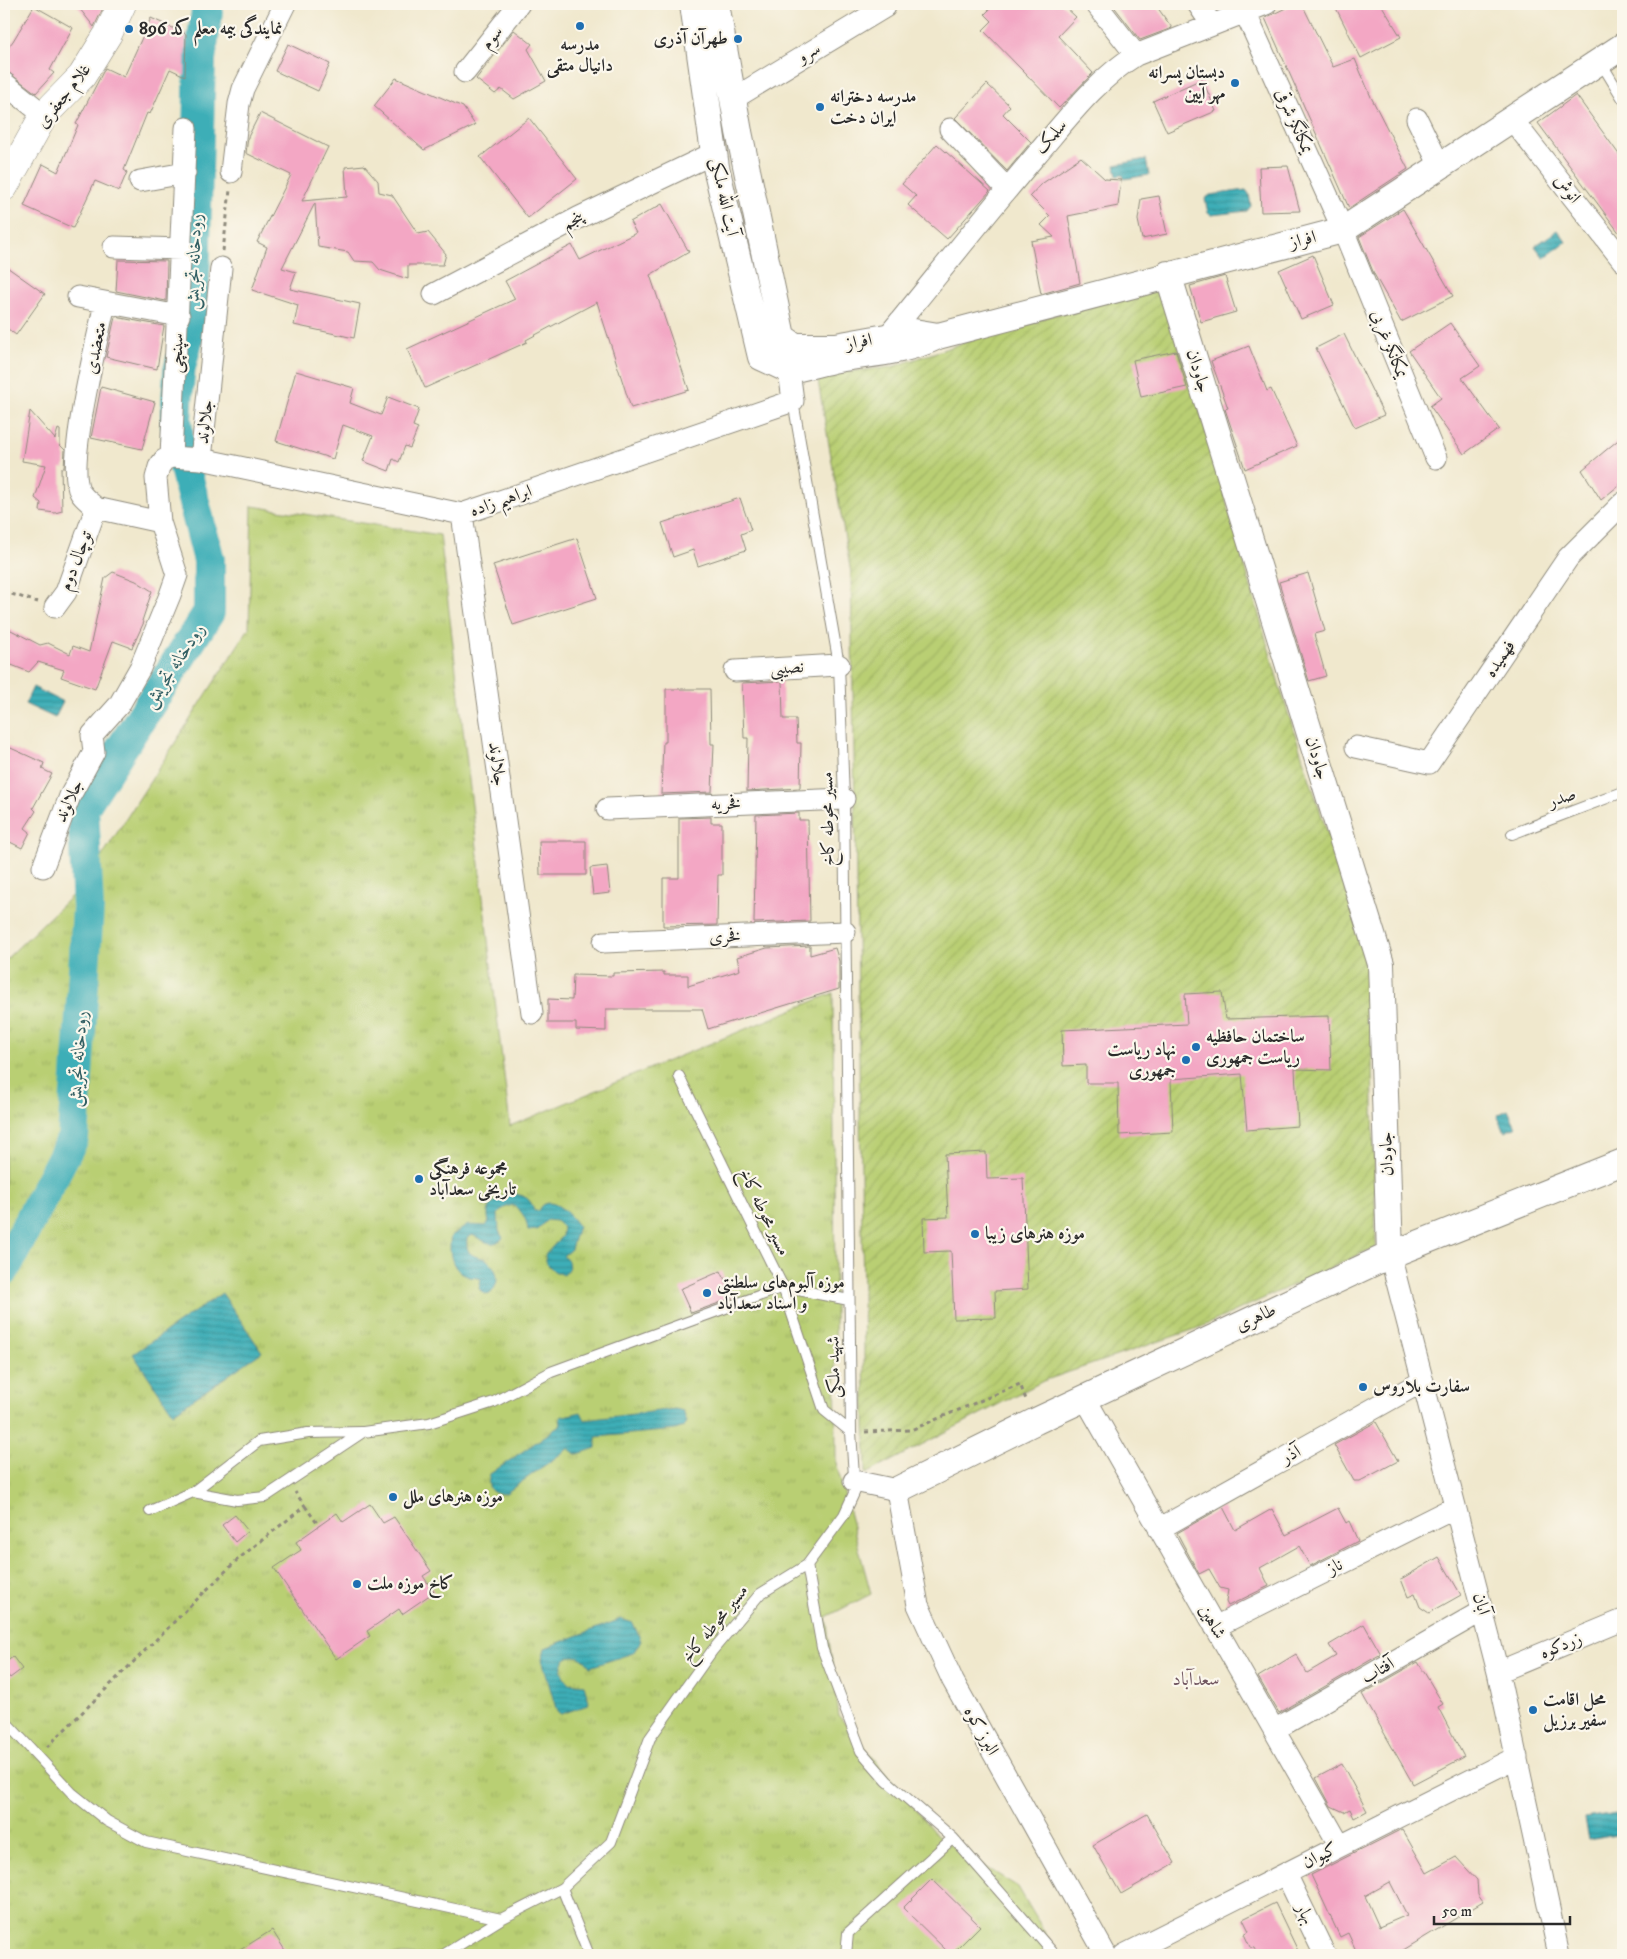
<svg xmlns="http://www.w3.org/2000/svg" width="1627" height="1959" font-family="'IM FELL DW Pica',Amiri,serif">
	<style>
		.park { fill: url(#park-tufts); stroke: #727d4f }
		.garden { fill: url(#garden-furrows); stroke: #727d4f }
		.water { fill: url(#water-rules); stroke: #346c71 }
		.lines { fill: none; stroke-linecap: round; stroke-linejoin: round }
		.river { stroke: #3daeb7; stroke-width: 32 }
		.building { fill: #f3a7c4; fill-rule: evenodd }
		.service-casing { stroke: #8e8a7c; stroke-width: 12 }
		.minor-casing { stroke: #8e8a7c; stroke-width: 23 }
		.tertiary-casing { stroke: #8e8a7c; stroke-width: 28 }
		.secondary-casing { stroke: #8e8a7c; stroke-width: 29 }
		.path { stroke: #8e8a7c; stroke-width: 3; stroke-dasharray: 4 4; stroke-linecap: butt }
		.service { stroke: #fff; stroke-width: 10 }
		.minor { stroke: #fff; stroke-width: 21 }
		.tertiary { stroke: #fff; stroke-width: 26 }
		.secondary { stroke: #fff; stroke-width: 28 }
		.poi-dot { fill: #1f6fb2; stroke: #fbf7ec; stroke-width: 2 }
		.labels { text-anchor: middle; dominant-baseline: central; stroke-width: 4.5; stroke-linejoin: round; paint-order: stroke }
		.poi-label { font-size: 18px; font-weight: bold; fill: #2b2b2b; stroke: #fbf7ec; text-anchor: start }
		.street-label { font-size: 18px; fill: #2b2b2b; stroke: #fbf7ec }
		.water-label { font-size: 19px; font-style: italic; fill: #325f63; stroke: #fbf7ec }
		.neighbourhood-label { font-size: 19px; fill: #715661; stroke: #fbf7ec }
	</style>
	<defs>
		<pattern id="park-tufts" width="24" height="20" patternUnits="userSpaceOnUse" patternTransform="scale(1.25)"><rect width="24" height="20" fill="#b9cf73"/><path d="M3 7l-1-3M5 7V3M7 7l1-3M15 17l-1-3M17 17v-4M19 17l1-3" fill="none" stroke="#9fb264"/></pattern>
		<pattern id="garden-furrows" width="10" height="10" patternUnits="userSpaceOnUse" patternTransform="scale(1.25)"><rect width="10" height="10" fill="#b9cf73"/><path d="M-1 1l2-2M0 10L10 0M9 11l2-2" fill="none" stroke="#9fb264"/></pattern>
		<pattern id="water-rules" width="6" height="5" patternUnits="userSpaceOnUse" patternTransform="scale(1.25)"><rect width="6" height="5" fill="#3daeb7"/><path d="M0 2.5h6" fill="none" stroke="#338e95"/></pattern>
	</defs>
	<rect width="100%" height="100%" fill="#fbf7ec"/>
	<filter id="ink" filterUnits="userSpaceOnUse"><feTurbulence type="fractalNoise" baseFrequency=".02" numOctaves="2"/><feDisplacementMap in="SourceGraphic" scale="10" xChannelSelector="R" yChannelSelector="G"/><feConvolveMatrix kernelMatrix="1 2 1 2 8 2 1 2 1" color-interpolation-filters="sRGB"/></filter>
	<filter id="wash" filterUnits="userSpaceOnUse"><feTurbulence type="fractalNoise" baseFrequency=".0096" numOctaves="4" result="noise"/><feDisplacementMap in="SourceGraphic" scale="20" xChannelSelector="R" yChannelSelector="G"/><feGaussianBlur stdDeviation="1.12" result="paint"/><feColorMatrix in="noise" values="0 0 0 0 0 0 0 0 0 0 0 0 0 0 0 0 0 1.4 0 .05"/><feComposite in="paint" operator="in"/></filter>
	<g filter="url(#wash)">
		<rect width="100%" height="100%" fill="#f0e8cd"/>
		<path class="park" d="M252,506L440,535L510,1126L833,993L836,1463L871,1594L826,1617L839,1716L938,1837L1018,1887L1058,1955H4V961L84,884L249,628Z"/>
		<path class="garden" d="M1158,286L1198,404L1281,691L1370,964L1376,1247L1201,1327L1043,1381L866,1474L851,573L817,375L892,367L1004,329Z"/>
		<path class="water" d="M1146,159L1149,175L1124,179L1123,175L1117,176L1115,165Z
			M1246,190L1249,194L1251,206L1247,211L1211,215L1208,213L1205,199L1210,195Z
			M1558,230L1566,242L1544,258L1535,246Z
			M33,687L63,702L55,718L25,704Z
			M1508,1110L1516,1127L1505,1132L1497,1115Z
			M512,1193C525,1196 531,1198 534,1211H539C548,1190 572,1216 578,1226L571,1249L563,1256L568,1261L569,1269L564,1275L554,1271L546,1263L545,1255L562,1236L563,1227L556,1221L547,1220L537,1230L528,1231C527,1219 522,1210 512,1205L504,1208L498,1214L499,1231L503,1238C491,1249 484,1240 472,1235L467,1238C465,1255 473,1256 486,1259C498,1269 501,1281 491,1293L484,1294L479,1289L481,1279C477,1277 474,1278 470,1277C451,1272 448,1252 451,1236L468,1225L486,1226L489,1222C484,1204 497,1199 512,1193Z
			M222,1293L262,1352L173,1413L133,1354Z
			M675,1409L683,1411L687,1422L684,1427L675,1430L596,1437V1448L575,1455L569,1448L506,1493C491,1496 486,1488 490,1474L561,1425L560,1417L581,1412L585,1420Z
			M621,1619L633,1623L641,1641L633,1653L590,1667C575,1643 550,1663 568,1683L584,1685L589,1701L588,1705L561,1714L557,1712L542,1660L545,1648Z
			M1616,1813L1621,1834L1589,1840L1585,1818Z"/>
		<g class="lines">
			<path class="river" d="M4,1270L73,1138L88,908L83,808L209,612V560L178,441L176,419L179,371L193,317L200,59L208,4"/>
		</g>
		<g id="blocks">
			<path class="building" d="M76,4H105L94,27Z
				M995,4H1062L1076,17L1058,36L1093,73L1059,108L983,30L992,21L985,14Z
				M1112,4H1155L1172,28L1140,40Z
				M1294,4H1302L1333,67L1355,59L1371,97L1408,169L1349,208L1265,18Z
				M1334,4H1381L1401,37L1361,58Z
				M34,6L73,28L50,70L54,73L36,93L4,69V53L13,41Z
				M151,18L186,34L185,76L170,69L150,114L147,113L124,170L127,172L119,191L95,181L73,228L24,206L43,164L58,172L78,125L76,124L105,68L124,77Z
				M514,30L532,44L528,49L546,81L514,99L501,89L495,94L476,79Z
				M288,44L330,64L318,91L275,71Z
				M396,78L463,107L475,125L424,150L374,106Z
				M1202,79L1216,111L1167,132L1153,101Z
				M987,84L1010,106L1003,114L1031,142L1007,171L955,118Z
				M1576,95L1623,160V238L1538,123Z
				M260,113L328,147L302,201L347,197L345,167L364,165L378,181L379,192L392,195L418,234L428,232L446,254L443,265H408V279L380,270L373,262L354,261L348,252L318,247L315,203L282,268L296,272L290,289L360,304L354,338L294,325L298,305L252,290L267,247L257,242L291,175L246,153L248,137Z
				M529,118L577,179L528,218L480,157Z
				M937,144L990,191L947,239L908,205L916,196L902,184Z
				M1081,157L1105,179L1121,180L1118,206L1068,216L1080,283L1041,294L1031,241L1054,237L1041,225L1050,216L1030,196L1040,185Z
				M1288,166L1300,211L1261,212L1259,167Z
				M1159,196L1167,234L1142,239L1138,220L1141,199Z
				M662,204L689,252L650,275L689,390L631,408L597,302L526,340L527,342L425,388L407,349L515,299L505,281L572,245L580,260L636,233L630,222Z
				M1403,209L1453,296L1401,322L1374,274L1359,237Z
				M1313,255L1334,305L1301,319L1279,270Z
				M118,260L167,261L166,301L116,291Z
				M4,265L45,294L16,335L4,326Z
				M1225,276L1236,312L1201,322L1190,286Z
				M115,317L164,326L157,369L106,357Z
				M1450,323L1480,366L1462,378L1499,429L1464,454L1430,406L1441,398L1409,351Z
				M1344,334L1384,415L1355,428L1316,348Z
				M1249,346L1267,391L1271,389L1297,446L1245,469L1225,409L1228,408L1211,361Z
				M1176,351L1187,387L1141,397L1133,360Z
				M296,371L354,388L350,403L381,415L388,397L419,409L413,426L418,428L410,448L405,446L399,462L393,459L389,471L363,461L373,436L343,425L333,459L276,441Z
				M101,387L155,402L142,449L91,438Z
				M30,411L55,439L58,429L60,430V445L65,450L64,468H61L62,511L55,513L40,511L41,503L35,498L46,465L22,461Z
				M1623,436V482L1601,500L1582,470Z
				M740,498L751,530L741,534L746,550L698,566L693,550L673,557L662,523Z
				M577,538L597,598L513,625L493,565Z
				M113,572L136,581L152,591L142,621L144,622L132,648L113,641L95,689L61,677L64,670L38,662L29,672L4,662V640L9,629L40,645L48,643L70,654L73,646L89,652L105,578Z
				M1308,573L1325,631L1314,634L1326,676L1309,681L1279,582Z
				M782,681L783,719H796L797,743H801L800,788L747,791L748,738H744L742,683Z
				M666,689H710L711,744H714L712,792L661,794L663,742H666Z
				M4,745L44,763L42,769L52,774L33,808L36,811L25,828L30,832L22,848L4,839Z
				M799,813V820H808L810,921L754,923L756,815Z
				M711,817V823H722V875H718L717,925L663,926V878H679V818Z
				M539,841H586V875H540Z
				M607,866L610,893L593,895L590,868Z
				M810,946V955L835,948L839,961V989L708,1029L702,1009H606V1031L576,1030V1023H548V999L572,1000L573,975L613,976V973L664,972V975H688V986L740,970L737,957L767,948Z
				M1222,992L1226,1019L1329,1016L1331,1070L1295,1069L1298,1126L1247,1130L1242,1074L1171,1079L1173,1132L1119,1135L1118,1083H1086V1065L1063,1066L1062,1030L1187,1024L1185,994Z
				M986,1152L987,1179L1023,1178L1028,1289L995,1291L996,1318L954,1319L951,1251L924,1252L923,1218L948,1217L945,1154Z
				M721,1271L733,1298L691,1313L680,1289Z
				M1376,1422L1398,1461L1360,1481H1354L1334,1445Z
				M370,1504L383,1523L394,1517L431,1571L423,1576L434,1592L402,1614L399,1609L367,1631L370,1636L336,1659L274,1568L301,1550L296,1542L337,1513L343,1522Z
				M1223,1507L1235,1530L1272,1509L1286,1535L1338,1508L1346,1523L1349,1521L1358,1541L1310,1566L1299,1546L1260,1568L1269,1586L1228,1606L1226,1602L1228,1590L1220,1588L1209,1569L1199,1574L1177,1533Z
				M235,1515L248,1531L235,1542L222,1525Z
				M1439,1557L1461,1595L1429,1613L1420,1607L1415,1594L1408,1597L1401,1579Z
				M1364,1624L1381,1654L1279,1713L1258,1677L1296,1654L1307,1673L1336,1656L1329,1645Z
				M13,1657L22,1669L10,1678L4,1670V1663Z
				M1418,1662L1443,1704L1438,1707L1464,1757L1413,1784L1362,1694Z
				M1342,1764L1367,1811L1354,1818L1350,1809L1344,1812L1331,1806L1316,1778Z
				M1147,1814L1175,1863L1121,1894L1093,1845Z
				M1402,1829L1427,1873L1456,1857L1477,1880L1478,1895L1483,1902L1395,1955H1358L1348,1933L1340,1937L1311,1875ZM1390,1882L1407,1915L1379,1927L1365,1896Z
				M932,1879L980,1926L951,1955L903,1908Z
				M1275,1903L1300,1955H1259L1255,1948L1250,1947L1244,1934L1249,1931L1243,1919Z
				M272,1930L288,1955H232Z"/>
		</g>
	</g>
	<g filter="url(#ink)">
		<use href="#blocks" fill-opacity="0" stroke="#8e8a7c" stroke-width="1"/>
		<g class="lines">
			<g class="service-casing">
				<path id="service" d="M1600,61L1623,99
					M793,401L839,665L844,799L851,1432
					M1512,834L1623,792
					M193,1492L237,1500L265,1497L363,1432L429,1423L494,1402L551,1372L783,1287L849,1300
					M150,1511L193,1492L259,1441L308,1433L362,1432
					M807,1565L822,1648L861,1751L887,1781L953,1838L848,1933L846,1955
					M4,1720L72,1793L107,1821L146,1842L501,1919
					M953,1838L1055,1955
					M562,1888L589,1955
					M443,1955L501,1919L562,1888L611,1842L650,1738L712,1651L760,1594L807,1565L844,1515L855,1491L851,1432L824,1410L783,1287L679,1076"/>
			</g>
			<g class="minor-casing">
				<path id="minor" d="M1096,4L1136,55
					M1198,4L1212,25
					M1245,12L1343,230L1436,458
					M465,72L519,4
					M4,83L44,115
					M733,99L885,7
					M1511,118L1623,261
					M1417,119L1440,166
					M950,129L1007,189
					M231,172L239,104L243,89L285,4
					M140,181L185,173
					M114,247L182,249
					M434,294L578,218L714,153
					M78,297L179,316
					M887,337C937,276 986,214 1037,154C1067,119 1097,79 1136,55L1266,4
					M171,457L186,128
					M201,459L221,268
					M96,508L160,522
					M462,514L532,1013
					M55,607L66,592L96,508C92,504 83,498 80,492C65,465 98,338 105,303
					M735,671L839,665
					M1356,747L1429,763L1568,558L1623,503
					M607,809L844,799
					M43,867L70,796L94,752L92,735L119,705L140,668L170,595L177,575L160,522L156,478L159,467L164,460L171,457L201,459L462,514L793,401L789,370
					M604,942L845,932
					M1390,1255L1498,1672L1559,1955
					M1085,1398L1340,1846
					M854,1481L897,1490L918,1605L953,1681L1106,1955
					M1159,1529L1423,1381
					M1215,1627L1455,1507
					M1498,1672L1623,1620
					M1274,1730L1482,1611
					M1286,1874L1325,1955
					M1124,1955L1517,1757"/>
			</g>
			<g class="tertiary-casing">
				<path id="tertiary" d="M693,4L716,167L761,357L789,370
					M716,4L739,132L789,370
					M1168,274L1381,964L1390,1255
					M938,336L1343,230L1623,46
					M782,337L795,346H836L914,332L938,336C905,352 874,353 838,359C822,362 806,367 789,370
					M897,1490L1036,1421L1390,1255L1623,1162"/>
			</g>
			<g class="secondary-casing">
				<path id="secondary" d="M4,187L44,115L82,76L108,34L122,4"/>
			</g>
			<path class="path" d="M223,251L230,190
				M4,594L8,593L38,602
				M865,1432L911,1430L1020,1384L1027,1402
				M305,1506L319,1526
				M47,1747L237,1560L305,1506L295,1492"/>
			<use href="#service" class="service"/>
			<use href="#minor" class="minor"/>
			<use href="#tertiary" class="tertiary"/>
			<use href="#secondary" class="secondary"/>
		</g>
	</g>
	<g class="poi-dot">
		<circle cx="580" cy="26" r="5"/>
		<circle cx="129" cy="29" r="5"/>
		<circle cx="738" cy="39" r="5"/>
		<circle cx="1235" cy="83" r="5"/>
		<circle cx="820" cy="107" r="5"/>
		<circle cx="1196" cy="1047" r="5"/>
		<circle cx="1186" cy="1060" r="5"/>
		<circle cx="419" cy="1179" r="5"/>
		<circle cx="975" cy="1234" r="5"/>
		<circle cx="707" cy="1293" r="5"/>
		<circle cx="1363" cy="1387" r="5"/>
		<circle cx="393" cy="1497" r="5"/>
		<circle cx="357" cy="1584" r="5"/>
		<circle cx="1533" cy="1710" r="5"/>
	</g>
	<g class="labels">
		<g class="poi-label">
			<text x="139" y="29">نمایندگی بیمه معلم کد 896</text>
			<text x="728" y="39" text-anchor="end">طهرآن آذری</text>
			<text x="580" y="45" text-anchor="middle">مدرسه<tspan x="580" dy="21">دانیال متقی</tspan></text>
			<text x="1225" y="73" text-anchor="end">دبستان پسرانه<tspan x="1225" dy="21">مهر آیین</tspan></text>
			<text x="830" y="97">مدرسه دخترانه<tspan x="830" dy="21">ایران دخت</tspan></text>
			<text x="1206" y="1037">ساختمان حافظیه<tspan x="1206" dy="21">ریاست جمهوری</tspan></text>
			<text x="1176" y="1050" text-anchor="end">نهاد ریاست<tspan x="1176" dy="21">جمهوری</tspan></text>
			<text x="429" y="1169">مجموعه فرهنگی<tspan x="429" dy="21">تاریخی سعدآباد</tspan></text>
			<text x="985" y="1234">موزه هنرهای زیبا</text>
			<text x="717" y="1283">موزه آلبوم‌های سلطنتی<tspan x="717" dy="21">و اسناد سعدآباد</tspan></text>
			<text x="1373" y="1387">سفارت بلاروس</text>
			<text x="403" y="1497">موزه هنرهای ملل</text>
			<text x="367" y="1584">کاخ موزه ملت</text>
			<text x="1543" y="1700">محل اقامت<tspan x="1543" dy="21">سفیر برزیل</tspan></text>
		</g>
		<g class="street-label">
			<text transform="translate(492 38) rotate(-52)">سوم</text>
			<text transform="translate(809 53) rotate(-31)">سرو</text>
			<text transform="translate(64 96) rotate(-52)">غلام جعفری</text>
			<text transform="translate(1294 121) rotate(66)">یمکانگز شرقی</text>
			<text transform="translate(1051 137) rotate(-49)">سلمک</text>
			<text transform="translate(1567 189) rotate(52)">انوش</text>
			<text transform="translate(724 197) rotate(78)">آیت الله ملکی</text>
			<text transform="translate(573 221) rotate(-27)">پنجم</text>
			<text transform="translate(1303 240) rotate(-14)">افراز</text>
			<text transform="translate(859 342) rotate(-10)">افراز</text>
			<text transform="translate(1389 344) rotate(68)">یمکانگز غربی</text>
			<text transform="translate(96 348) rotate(-79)">متعضدی</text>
			<text transform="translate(177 353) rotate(-87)">سپنچی</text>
			<text transform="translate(1198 371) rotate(73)">جاودان</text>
			<text transform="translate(205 422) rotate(-84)">جلالوند</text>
			<text transform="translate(501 501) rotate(-19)">ابراهیم زاده</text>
			<text transform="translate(76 561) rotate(-69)">توچال دوم</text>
			<text transform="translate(1500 659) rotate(-56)">فهمیده</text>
			<text transform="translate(787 668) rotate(-3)">نصیبی</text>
			<text transform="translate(1317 758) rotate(73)">جاودان</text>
			<text transform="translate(497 764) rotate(82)">جلالوند</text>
			<text transform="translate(1562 798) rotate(-20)">صدر</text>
			<text transform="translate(69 801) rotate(-65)">جلالوند</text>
			<text transform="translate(726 804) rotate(-2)">فخریه</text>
			<text transform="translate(828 819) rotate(-91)">مسیر محوطه کاخ</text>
			<text transform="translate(725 937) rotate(-2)">فخری</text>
			<text transform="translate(1387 1154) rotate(-92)">جاودان</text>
			<text transform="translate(764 1212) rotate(64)">مسیر محوطه کاخ</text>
			<text transform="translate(1256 1318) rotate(-25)">طاهری</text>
			<text transform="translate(834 1367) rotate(-91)">شهید ملکی</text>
			<text transform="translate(1291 1455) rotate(-29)">آذر</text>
			<text transform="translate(1335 1567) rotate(-26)">ناز</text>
			<text transform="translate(1481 1604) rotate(75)">آبان</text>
			<text transform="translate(1212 1622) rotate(60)">شاهین</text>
			<text transform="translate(715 1624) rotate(-51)">مسیر محوطه کاخ</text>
			<text transform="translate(1561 1646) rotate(-22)">زردکوه</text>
			<text transform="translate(1378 1671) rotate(-30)">آفتاب</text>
			<text transform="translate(981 1731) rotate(61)">البرز کوه</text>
			<text transform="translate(1320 1856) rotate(-27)">کیوان</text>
			<text transform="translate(1305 1914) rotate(64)">بهار</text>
		</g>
		<g class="water-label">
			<text transform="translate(194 262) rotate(-88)">رودخانه تجریش</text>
			<text transform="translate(174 666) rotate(-57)">رودخانه تجریش</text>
			<text transform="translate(78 1059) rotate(-86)">رودخانه تجریش</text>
		</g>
		<g class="neighbourhood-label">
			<text x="1196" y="1679">سعدآباد</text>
		</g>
	</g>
	<rect width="1627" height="1959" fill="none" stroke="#fbf7ec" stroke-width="20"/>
	<path d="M1434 1916v8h136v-8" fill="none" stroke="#2b2b2b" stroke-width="2.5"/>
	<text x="1442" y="1916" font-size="15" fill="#2b2b2b" stroke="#fbf7ec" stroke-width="4" paint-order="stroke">50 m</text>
</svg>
